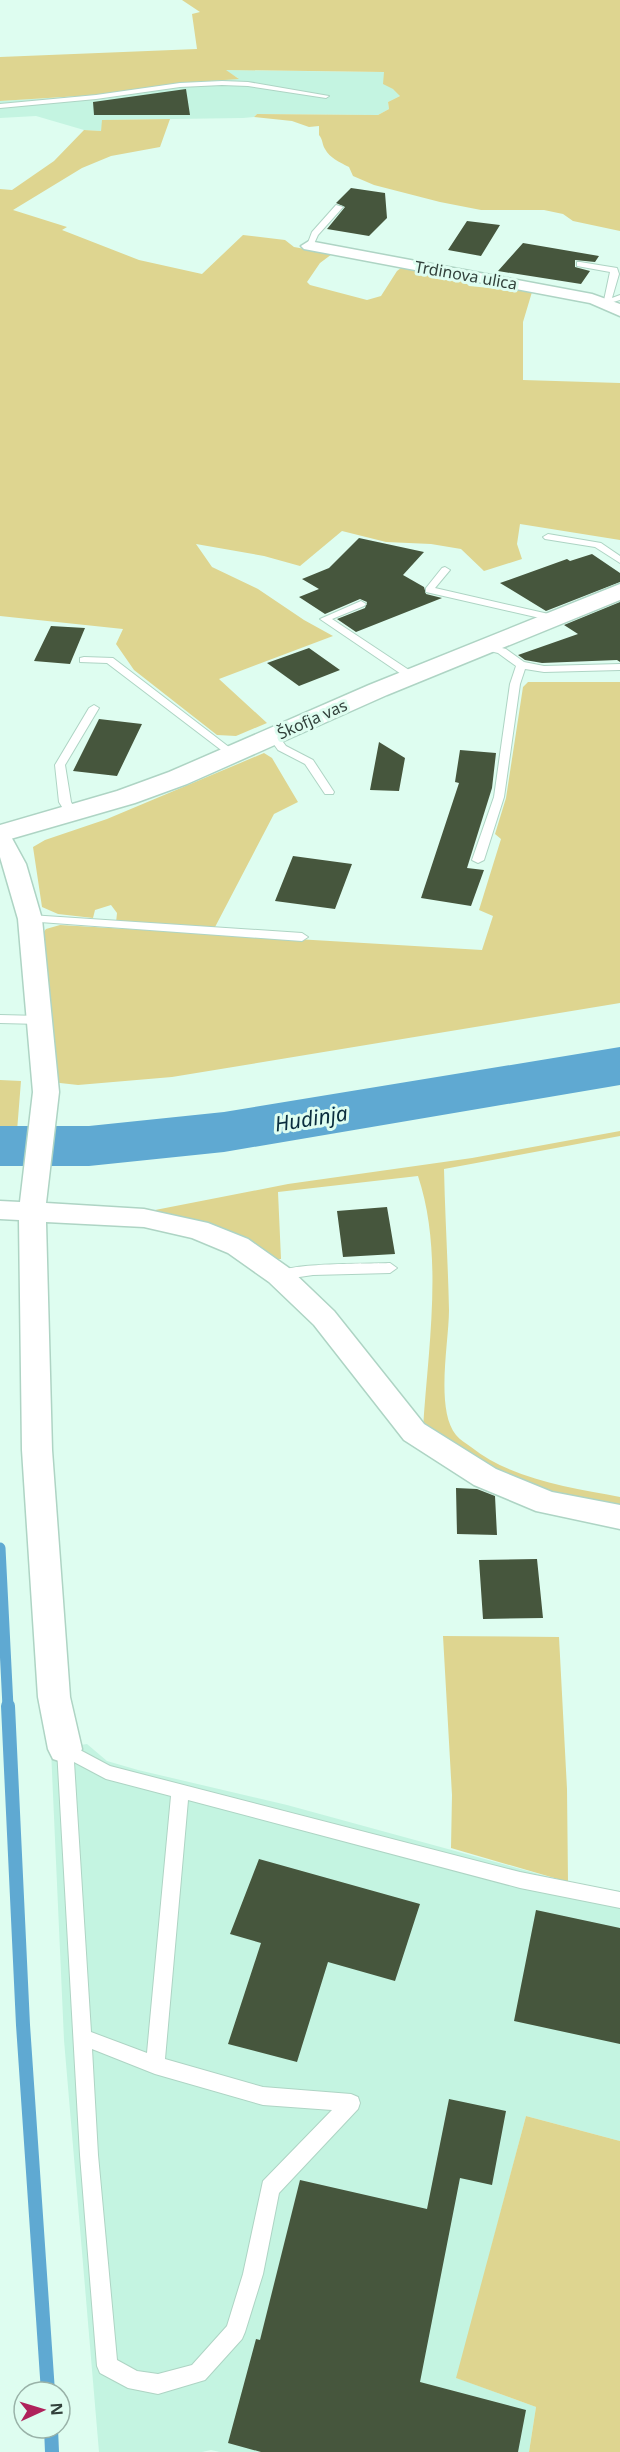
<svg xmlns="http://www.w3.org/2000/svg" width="620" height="2452" font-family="'Noto Sans',sans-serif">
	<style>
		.built { fill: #c4f4e1 }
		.green { fill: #ded590 }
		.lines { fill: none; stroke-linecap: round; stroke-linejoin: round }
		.stream-far1 { stroke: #5fa9d2; stroke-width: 11 }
		.stream { stroke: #5fa9d2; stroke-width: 14 }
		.river { fill: #5fa9d2; fill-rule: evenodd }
		.building { fill: #46563d }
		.service-casing { stroke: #aed4c4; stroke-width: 2 }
		.minor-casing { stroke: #aed4c4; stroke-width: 3 }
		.secondary-casing { stroke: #aed4c4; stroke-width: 3 }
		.service { fill: #fff; fill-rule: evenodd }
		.minor { fill: #fff; fill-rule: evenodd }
		.secondary { fill: #fff; fill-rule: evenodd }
		.labels { text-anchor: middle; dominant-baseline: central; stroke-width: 6; stroke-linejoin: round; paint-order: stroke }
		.far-street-label { font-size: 16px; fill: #32413b; stroke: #defdf0 }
		.water-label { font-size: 21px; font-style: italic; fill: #0a2d3e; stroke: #defdf0 }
	</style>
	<rect width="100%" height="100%" fill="#defdf0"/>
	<path class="built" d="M224,70L384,72L400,96L388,102L389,109L378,115L257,114L254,117L243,118L103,120L101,131L84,130L36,116L0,118V101L96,95L179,83L238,78Z
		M87,1744L107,1761L138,1770L287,1805L568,1882L620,1891V2141L526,2116L457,2378L536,2407L529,2452H220L211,2450L202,2452H99L64,2040L51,1750Z"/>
	<path class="green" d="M182,0H620V231L573,221L563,214L544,210H481L440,202L374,185L353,176L349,167C339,162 330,158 325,149C322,144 323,140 319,135V126L309,127L292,121L254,117L257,114L378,115L389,109L388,102L400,96L393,89L383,84L384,72L226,70L239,79L179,83L96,95L0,101V57L197,49L192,14L200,12Z
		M170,119L160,147L111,156L82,168L13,210L67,227L62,230L139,260L202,274L243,235L285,240L294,247L332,254L320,263L307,282L310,285L367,300L381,296L397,271L405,265L460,277L469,286L532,292L523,322V380L620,383V540L520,524L517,544L522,559L484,571L461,549L431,544L386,542L342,531L300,566L264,556L196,544L212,567L258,589L304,620L333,636L219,679L267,723L236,736L217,735L134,670L116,644L123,629L0,616V189L12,190L54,161L84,130L101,131L102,120Z
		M528,682H620V1003L172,1077L78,1085L51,1082L40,937L46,929L60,925L482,950L493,916L479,910L501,839L495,834L506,798L523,687Z
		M264,753L272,758L298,802L274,814L214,929L116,923L117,913L111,905L95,910L93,918L58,914L42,907L33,847L45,840L107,819Z
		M0,1080L21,1081L17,1131H0Z
		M620,1131V1136L444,1169C445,1216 448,1263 449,1310C449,1342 435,1409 456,1435C460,1440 466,1443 471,1447C513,1480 569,1487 620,1497V1510L535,1493L423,1429C428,1348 444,1254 418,1176L278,1192L281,1259H271L150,1211L288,1184L472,1158Z
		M443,1636L559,1637L567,1789L568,1882L451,1848L452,1795Z
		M526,2116L620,2141V2452H529L536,2407L456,2378Z"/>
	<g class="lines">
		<path class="stream-far1" d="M0,1548L8,1707"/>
		<path class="stream" d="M8,1706L23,2025L48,2392
			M51,2428L52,2452"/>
		<path class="river" d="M620,1047V1085L224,1152L89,1166H0V1126H89L224,1112Z"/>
	</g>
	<path class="building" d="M186,89L190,115H94L93,102Z
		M351,188L385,193L387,218L369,236L327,229L345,207L336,203Z
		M467,221L500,225L481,256L448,250Z
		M523,243L599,256L595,262L575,260V267L590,271L581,284L498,271Z
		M359,538L424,552L403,575L424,587L426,594L442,598L356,632L337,619L365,608L367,602L360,599L325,614L299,597L319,589L302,579L329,568Z
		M592,554L620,573V582L546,611L500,583L567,559L570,561Z
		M620,602V662L617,660L542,663L525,660L518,655L578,634L564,625Z
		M51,626L85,628L70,664L34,661Z
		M309,648L340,670L299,686L267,663Z
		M99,719L142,724L117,776L73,771Z
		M379,742L405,758L399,791L370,790Z
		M460,750L496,753L492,788L467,868L484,870L471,906L421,898L459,783L455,782Z
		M293,856L352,864L335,909L275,901Z
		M387,1207L395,1254L343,1257L337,1211Z
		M456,1488L477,1489L495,1496L497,1535L457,1534Z
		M537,1559L543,1618L483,1619L479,1560Z
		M259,1859L420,1904L395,1981L328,1962L297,2062L228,2044L261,1943L230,1934Z
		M536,1910L620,1928V2044L514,2021Z
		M449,2099L506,2111L492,2185L460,2178L420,2382L526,2410L518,2452H261L228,2443L256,2339L260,2340L300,2180L427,2209Z"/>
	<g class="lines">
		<g class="service-casing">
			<path id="service" d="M222,81L248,82L329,96L326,98L248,86L222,85L180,87L96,99L0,108V104L96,95L180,83Z
				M336,205L343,207L318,235L312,248H306L312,232Z
				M580,262L617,268L619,274L612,298L620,295V300L603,305L610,272L577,266V262Z
				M548,534L601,543L620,556V563L595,547L545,539L543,537Z
				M445,567L450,570L435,588L553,615L558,618L553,621L426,592V588L442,568Z
				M361,601L366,604L364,606L332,619L415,674V678H407L320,619Z
				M482,643L506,649L524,662L544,666L620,664V670L544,672L525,669L520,684L504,797L484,860L478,863L472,860L494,797L510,684L516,666L498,653L478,648V644Z
				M84,657L113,658L238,754L237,756H229L107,663L80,662V658Z
				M94,705L99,708L65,765L71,802L77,813L71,816L67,815L59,802L55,765L89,708Z
				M273,733L277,734L286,746L313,760L334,792L333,794H325L305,764L278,750L268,736Z
				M30,915L302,933L308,937L302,941L26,921L24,919L26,917Z
				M0,1015L40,1016L46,1020L40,1024L0,1023Z
				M390,1263L397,1268L390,1273L313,1275L279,1280L272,1275C282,1262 370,1264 390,1263Z
				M65,1742L110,1766L520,1872L620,1892V1908L520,1888L188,1800L165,2059L263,2087L351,2094L358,2097L360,2103L358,2109L279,2193L263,2274L245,2332L242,2339L205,2380L158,2394L128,2388L100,2373L97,2366L80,2155L57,1749L59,1744ZM74,1762L106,1779L171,1796L147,2053L91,2032ZM92,2049L155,2074L263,2105L332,2110L263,2181L243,2274L227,2326L192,2365L158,2374L137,2371L117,2360L98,2155Z"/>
		</g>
		<g class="minor-casing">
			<path id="minor" d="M309,241L592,294L620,304V316L590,303L304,249L301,246Z
				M0,829L8,831L26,864L42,919L59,1092L46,1203L144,1209L208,1223L248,1239L289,1268L334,1311L424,1424L496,1469L552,1492L620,1505V1529L536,1511L474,1485L404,1440L314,1325L269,1282L228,1253L192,1238L144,1227L46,1222L52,1450L70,1697L82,1749L77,1759L65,1763L53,1759L48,1749L38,1697L22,1450L19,1220L0,1219V1201L20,1202L33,1092L18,919L0,857Z"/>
		</g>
		<g class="secondary-casing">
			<path id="secondary" d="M620,584V600L387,695L187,784L135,803L0,842V825L117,791L169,772L369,685Z"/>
		</g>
		<use href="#service" class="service"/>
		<use href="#minor" class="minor"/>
		<use href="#secondary" class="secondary"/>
	</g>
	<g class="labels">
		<g class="far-street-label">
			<text transform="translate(466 275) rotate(10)">Trdinova ulica</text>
			<text transform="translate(312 719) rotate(-24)">Škofja vas</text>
		</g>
		<g class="water-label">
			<text transform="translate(311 1118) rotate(-9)">Hudinja</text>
		</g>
	</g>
	<g transform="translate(42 2410) rotate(86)"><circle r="28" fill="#defdf0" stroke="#99b2a8" stroke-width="1.5"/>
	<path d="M0-4.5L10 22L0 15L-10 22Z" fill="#af225b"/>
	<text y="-9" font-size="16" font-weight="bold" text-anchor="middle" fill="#32413b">N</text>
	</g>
</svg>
